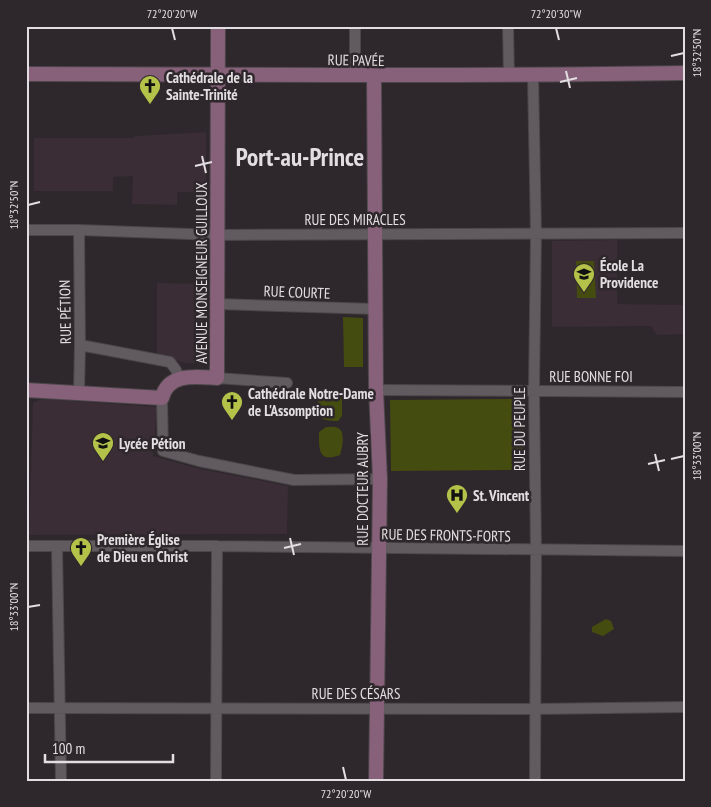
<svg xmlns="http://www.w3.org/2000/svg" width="711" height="807" font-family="'PT Sans Narrow',sans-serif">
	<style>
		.built { fill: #3a2d35 }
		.green { fill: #454c10 }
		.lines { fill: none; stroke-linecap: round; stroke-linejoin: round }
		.street-casing { stroke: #4b4649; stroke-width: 12 }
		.secondary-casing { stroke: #4b4649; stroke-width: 16 }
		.street { stroke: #615a5e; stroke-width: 10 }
		.secondary { stroke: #87607a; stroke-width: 14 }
		.ticks { fill: none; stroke: #e3dee1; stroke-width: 2 }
		.labels { text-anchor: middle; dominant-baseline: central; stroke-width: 5; stroke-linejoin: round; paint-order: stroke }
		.street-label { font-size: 15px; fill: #e3dee1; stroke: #2e272b }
		.poi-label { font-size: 15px; font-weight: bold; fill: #e3dee1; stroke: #2e272b; text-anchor: start }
		.town-label { font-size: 25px; font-weight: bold; fill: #e3dee1; stroke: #2e272b }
		.neatline { fill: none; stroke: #e3dee1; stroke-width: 2 }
		.ticks-label { font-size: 12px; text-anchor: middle; fill: #e3dee1 }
	</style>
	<rect width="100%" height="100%" fill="#2e272b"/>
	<path class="built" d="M206,132V192H177V205L132,204L133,176L113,177V191H34V138H134L135,136Z
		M617,240V304L685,305V334L657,335L651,326L552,327V241Z
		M157,283L207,284V299L198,302V309H203L202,328L198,329V363H185L157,354Z
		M42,399L157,407L153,456L196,468L288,486L287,534L29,535L33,403Z"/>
	<path class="green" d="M576,261H594L596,298H577Z
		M343,317L363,318V367H344Z
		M325,389H336L342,396V416L338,421C315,421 318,416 318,396Z
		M524,399V470L391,471L390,400Z
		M326,427C329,427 335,426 338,428C346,431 342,449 340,455C318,463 319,449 319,432Z
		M606,619L611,621L614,629L603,636L592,632V627Z"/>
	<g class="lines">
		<g class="street-casing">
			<path id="street" d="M508,26L509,76
				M355,76V26
				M533,76L536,234L534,390L536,551L535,781
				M26,230H79L217,235L685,233
				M79,230L80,345L79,393
				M218,304L376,309
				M80,345L170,362L176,370L179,379
				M217,378L287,383
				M376,390L685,392
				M162,398L163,451L199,461L294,480L380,479
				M26,546H217L685,551
				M57,547L61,781
				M26,708L535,709L685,707
				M216,781L217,546"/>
		</g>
		<g class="secondary-casing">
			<path id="secondary" d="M26,74C246,74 465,77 685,73
				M374,77L376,390L380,479L376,781
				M26,390L162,398C168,372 197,377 217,378L218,26"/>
		</g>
		<use href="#street" class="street"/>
		<use href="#secondary" class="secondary"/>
	</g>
	<path class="ticks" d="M172,28L175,40M556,28L559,40M671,56L684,53M566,71L570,88M560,82L577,78M202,156L206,173M195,166L212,162M28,205L40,202M655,454L659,471M671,459L684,456M648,464L665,460M290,538L294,555M284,548L301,544M28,607L40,605M343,767L346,780"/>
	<defs>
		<g id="church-pin" transform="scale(1.125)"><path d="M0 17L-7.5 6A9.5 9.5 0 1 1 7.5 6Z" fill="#b4c24a" stroke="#2e272b"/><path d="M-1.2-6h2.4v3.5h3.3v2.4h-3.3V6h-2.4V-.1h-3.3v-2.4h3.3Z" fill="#111"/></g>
		<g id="school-pin" transform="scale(1.125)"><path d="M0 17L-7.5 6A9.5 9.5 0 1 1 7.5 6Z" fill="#b4c24a" stroke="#2e272b"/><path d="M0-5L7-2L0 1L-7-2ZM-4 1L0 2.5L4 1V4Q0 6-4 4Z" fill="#111"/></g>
		<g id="hospital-pin" transform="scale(1.125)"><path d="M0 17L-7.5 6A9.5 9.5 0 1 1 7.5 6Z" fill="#b4c24a" stroke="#2e272b"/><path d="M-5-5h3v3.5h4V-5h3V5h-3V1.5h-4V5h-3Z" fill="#111"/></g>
	</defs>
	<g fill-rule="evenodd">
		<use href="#church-pin" x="150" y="86"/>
		<use href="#school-pin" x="584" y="274"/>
		<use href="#church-pin" x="232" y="402"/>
		<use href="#school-pin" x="103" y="443"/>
		<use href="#hospital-pin" x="457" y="495"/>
		<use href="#church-pin" x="81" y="548"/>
	</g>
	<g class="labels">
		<g class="street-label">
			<text transform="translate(356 60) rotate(1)">RUE PAVÉE</text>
			<text x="355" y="219">RUE DES MIRACLES</text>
			<text transform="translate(201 273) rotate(-90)">AVENUE MONSEIGNEUR GUILLOUX</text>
			<text transform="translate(297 292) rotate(2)">RUE COURTE</text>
			<text transform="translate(65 312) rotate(-91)">RUE PÉTION</text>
			<text x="591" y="376">RUE BONNE FOI</text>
			<text transform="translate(519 429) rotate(-90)">RUE DU PEUPLE</text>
			<text transform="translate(362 489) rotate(-90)">RUE DOCTEUR AUBRY</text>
			<text transform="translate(446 535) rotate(1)">RUE DES FRONTS-FORTS</text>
			<text x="356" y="693">RUE DES CÉSARS</text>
		</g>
		<g class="poi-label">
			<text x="166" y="77">Cathédrale de la<tspan x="166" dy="17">Sainte-Trinité</tspan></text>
			<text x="600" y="265">École La<tspan x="600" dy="17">Providence</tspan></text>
			<text x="248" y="393">Cathédrale Notre-Dame<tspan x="248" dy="17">de L'Assomption</tspan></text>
			<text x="119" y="443">Lycée Pétion</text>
			<text x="473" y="495">St. Vincent</text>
			<text x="97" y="539">Première Église<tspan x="97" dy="17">de Dieu en Christ</tspan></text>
		</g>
		<g class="town-label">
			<text x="300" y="157">Port-au-Prince</text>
		</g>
	</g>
	<rect width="711" height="807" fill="none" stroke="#2e272b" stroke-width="55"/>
	<path d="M45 754v8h128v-8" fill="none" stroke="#e3dee1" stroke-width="2.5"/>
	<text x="52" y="754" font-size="15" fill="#e3dee1" stroke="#2e272b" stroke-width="4" paint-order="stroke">100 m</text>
	<rect x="28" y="28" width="656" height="752" class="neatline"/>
	<g class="ticks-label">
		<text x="172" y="18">72°20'20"W</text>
		<text x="556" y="18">72°20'30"W</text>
		<text transform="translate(697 53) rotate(-90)" y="4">18°32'50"N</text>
		<text transform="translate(14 205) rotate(-90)" y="4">18°32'50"N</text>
		<text transform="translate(697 456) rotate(-90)" y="4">18°33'00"N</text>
		<text transform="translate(14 607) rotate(-90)" y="4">18°33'00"N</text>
		<text x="346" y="798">72°20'20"W</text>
	</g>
</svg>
